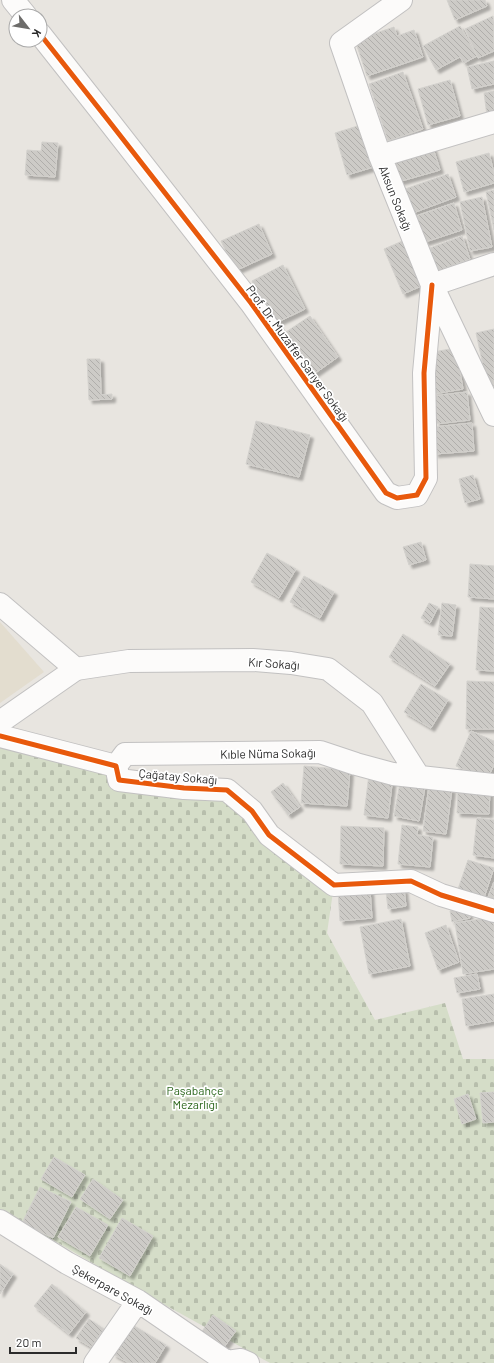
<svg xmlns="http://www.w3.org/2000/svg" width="494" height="1363" font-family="Barlow,sans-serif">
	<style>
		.education { fill: #e3ddcf }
		.cemetery { fill: url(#cemetery-stones) }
		.building { fill: url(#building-back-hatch); stroke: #d3d1cd; filter: url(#shadow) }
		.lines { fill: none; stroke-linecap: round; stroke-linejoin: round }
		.minor-casing { stroke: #c2c1c1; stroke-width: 24 }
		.tertiary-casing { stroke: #c2c1c1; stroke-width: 24 }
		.minor { stroke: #fcfbfa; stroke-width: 22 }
		.tertiary { stroke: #fcfbfa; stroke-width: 22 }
		.cycleway-casing { stroke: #fff; stroke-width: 8 }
		.cycleway { stroke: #e8590c; stroke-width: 5 }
		.labels { text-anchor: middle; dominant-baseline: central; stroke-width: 3.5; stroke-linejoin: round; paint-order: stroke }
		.street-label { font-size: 12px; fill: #2b2b2b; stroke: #fff }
		.park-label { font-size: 12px; fill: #2b661c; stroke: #fff }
	</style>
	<defs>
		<pattern id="cemetery-stones" width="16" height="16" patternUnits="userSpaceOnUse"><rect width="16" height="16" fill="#d5ddc8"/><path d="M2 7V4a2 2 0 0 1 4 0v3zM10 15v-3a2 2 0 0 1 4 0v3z" fill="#b7beac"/></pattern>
		<pattern id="building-back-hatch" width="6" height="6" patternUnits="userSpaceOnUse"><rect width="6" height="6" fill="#cdcbc7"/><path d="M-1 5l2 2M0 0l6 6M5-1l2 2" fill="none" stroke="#b0aeab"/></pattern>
		<filter id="shadow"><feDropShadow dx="3.5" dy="3.5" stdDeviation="1" flood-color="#0004"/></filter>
	</defs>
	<rect width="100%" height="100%" fill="#e8e5e0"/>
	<path class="education" d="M0,622L44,672L0,703Z"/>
	<path class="cemetery" d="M0,737L222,797L334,885L327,933L375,1020L445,1003L463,1059H494V1363H270L147,1295L0,1209Z"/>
	<path class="building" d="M447,0H485L487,6L455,20Z
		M493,16L494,51L478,58L465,29Z
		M460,26L477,56L464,63L460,57L436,70L423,46Z
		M394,27L397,36L414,30L423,57L367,76L355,40Z
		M494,61V84L472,89L467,67Z
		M403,72L423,129L388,141L369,84Z
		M450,80L460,116L428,125L418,89Z
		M494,91V114L487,116L484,93Z
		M364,124L377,166L347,175L335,133Z
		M42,142L58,143L55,177L25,175L27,150L41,151Z
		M432,145L440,170L398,182L391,158Z
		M489,153L494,173V183L464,192L456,162Z
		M448,174L456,197L413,213L405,189Z
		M494,190V230L486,192Z
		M482,197L492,247L470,251L460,202Z
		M454,203L462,230L425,242L416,216Z
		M259,224L272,254L235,271L221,241Z
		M462,236L470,259L438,271L430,248Z
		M407,239L426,284L403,294L384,249Z
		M283,265L305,309L274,324L252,281Z
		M310,316L338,357L314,374L286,332Z
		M494,329V392L489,393L476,333Z
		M456,348L463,389L434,394L427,353Z
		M87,359H100L101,395L112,394V399L89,400Z
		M467,392L470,420L436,424L432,396Z
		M256,421L310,435L299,477L246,464Z
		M472,423L474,451L435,454L433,427Z
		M473,475L480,499L465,503L459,479Z
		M421,542L426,560L409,565L403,547Z
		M267,553L296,569L279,598L251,582Z
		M470,564L494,566V599L468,597Z
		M304,576L334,592L320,618L290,602Z
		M429,603L438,607L430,623L421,618Z
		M442,603L456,605L452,636L438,635Z
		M480,607L494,608V671L476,670Z
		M403,634L450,664L435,686L389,657Z
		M467,681L494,682V729H466Z
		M421,684L448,700L431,728L404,712Z
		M471,731L494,741V765L487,780L456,766Z
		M304,766L350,770L347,806L301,803Z
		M369,774L393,776L388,818L364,815Z
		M401,777L426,782L419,821L394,816Z
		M283,783L300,807L288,815L271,792Z
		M429,786L452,789L446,834L423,831Z
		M458,788L490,789L489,814L457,813Z
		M477,818L494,820V858L473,855Z
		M402,825L418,827L417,835L433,837L430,867L398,864Z
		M341,826L384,828L383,866L340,864Z
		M468,860L494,868L483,901L457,892Z
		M494,882V899L488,897Z
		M404,889L406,906L388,909L386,892Z
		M370,890L372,918L340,921L338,892Z
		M467,907L470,918L452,922L450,911Z
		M493,917L494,927V969L463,974L455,923Z
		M401,919L410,966L369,974L360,927Z
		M446,925L459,962L438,970L425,933Z
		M477,974L480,989L457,993L454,978Z
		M494,994V1021L466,1026L462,999Z
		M494,1092V1122L483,1123L480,1093Z
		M468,1094L476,1119L462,1124L454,1099Z
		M54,1157L85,1175L72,1197L41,1179Z
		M93,1179L123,1200L110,1219L80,1199Z
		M40,1187L71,1202L53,1238L22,1223Z
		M76,1207L108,1225L90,1256L58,1237Z
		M122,1218L153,1236L130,1276L99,1258Z
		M0,1264L13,1274L0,1294Z
		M52,1284L86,1312L69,1334L34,1306Z
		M213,1315L236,1331L219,1354L197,1339Z
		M89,1319L104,1329L91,1347L76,1338Z
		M131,1324L166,1345L155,1363H129L113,1354Z"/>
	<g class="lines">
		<g class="minor-casing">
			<path id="minor" d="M13,0L26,16
				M401,0L341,43L380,156L432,285L494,415
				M40,34L108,120L251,303L386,493L397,498L417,495L426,478L424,373L432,285
				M380,156L494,122
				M432,285L494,264
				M76,669L129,661L253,660L291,663L328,669L372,703L419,777
				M0,736L116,766L119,780L184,788L227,790L252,811L269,835L334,885L411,881L441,895L494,911
				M116,766L125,754L320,752L356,764L393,774L494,785
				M0,1221L67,1263L138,1301L227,1362L241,1360L248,1363
				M95,1363L138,1301"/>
		</g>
		<g class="tertiary-casing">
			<path id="tertiary" d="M0,604L76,669L0,722"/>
		</g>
		<use href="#minor" class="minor"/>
		<use href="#tertiary" class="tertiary"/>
		<g class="cycleway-casing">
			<path id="cycleway" d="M40,34L108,120L251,303L386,493L397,498L417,495L426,478L424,373L432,285
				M0,736L116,766L119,780L184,788L227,790L252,811L269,835L334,885L411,881L441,895L494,911"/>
		</g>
		<use href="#cycleway" class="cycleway"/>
	</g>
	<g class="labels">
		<g class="street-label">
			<text transform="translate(396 198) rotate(68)">Aksun Sokağı</text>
			<text transform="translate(298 353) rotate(54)">Prof. Dr. Muzaffer Sarıyer Sokağı</text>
			<text transform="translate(274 663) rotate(4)">Kır Sokağı</text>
			<text transform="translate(268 753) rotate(-1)">Kıble Nüma Sokağı</text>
			<text transform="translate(178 776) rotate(5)">Çağatay Sokağı</text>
			<text transform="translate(113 1289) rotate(29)">Şekerpare Sokağı</text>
		</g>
		<g class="park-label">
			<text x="195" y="1090">Paşabahçe<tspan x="195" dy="14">Mezarlığı</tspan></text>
		</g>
	</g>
	<g transform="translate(28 28) rotate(121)"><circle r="19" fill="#ffffff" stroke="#aaaaaa"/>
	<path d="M0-3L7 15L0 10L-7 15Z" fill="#6d6c6a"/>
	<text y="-6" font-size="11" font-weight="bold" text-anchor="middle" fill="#2b2b2b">K</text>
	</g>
	<path d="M10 1347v6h66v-6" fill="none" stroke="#2b2b2b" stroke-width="2"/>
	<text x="16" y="1347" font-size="12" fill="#2b2b2b" stroke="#ffffff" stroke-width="3" paint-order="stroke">20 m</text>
</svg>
